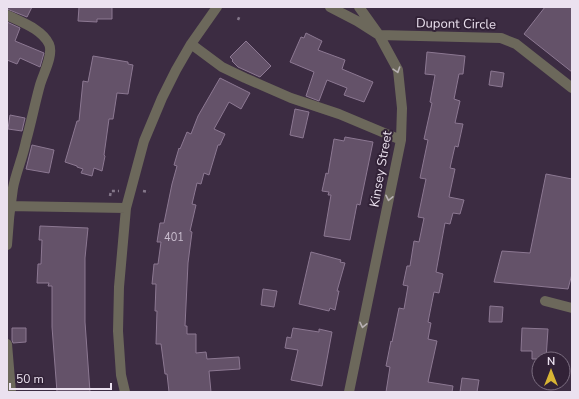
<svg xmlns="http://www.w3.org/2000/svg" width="579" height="399" font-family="'Nunito Sans',sans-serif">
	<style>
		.building { fill: #645269; stroke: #8c7892 }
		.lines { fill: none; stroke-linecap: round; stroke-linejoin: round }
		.path { stroke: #84778a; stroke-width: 2.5; stroke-dasharray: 3 3; stroke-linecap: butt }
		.minor { stroke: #6c685b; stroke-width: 10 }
		.oneway { stroke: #b8b1b4 }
		.labels { text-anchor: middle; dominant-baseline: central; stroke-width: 4; stroke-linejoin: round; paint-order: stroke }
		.number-label { font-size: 11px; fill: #c9bdce }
		.street-label { font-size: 13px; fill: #ebe1ef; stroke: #322237 }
	</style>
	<rect width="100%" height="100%" fill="#3c2c42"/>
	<path class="building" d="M7,7H32L27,17L7,9Z
		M79,7H112V19H97V22L78,21Z
		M545,7H572V72L524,34Z
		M7,22L20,28L15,41L44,53L40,67L20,58L17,64L7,60Z
		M306,33L322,41L318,50L345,60L342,69L373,82L364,102L344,95L347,88L327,80L319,101L306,96L314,72L290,62L301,37L304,38Z
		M246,41L271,66L260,77L238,67L232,61L233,60L230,57Z
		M427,52L465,56L463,74H459L454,99L460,101L455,123L463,124L458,147L455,146L450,168L455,169L449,197L464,200L460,214L453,213L450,224L445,223L436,272L443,274L439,293L434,292L428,322L431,323L428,339L437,341L428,382L453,386L452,392H386L390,367L386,366L391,341L392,342L399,308L404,309L408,286L403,285L407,266H410L414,241L419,242L424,218L418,217L426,179L420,178L428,140L424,139L432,103L430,102L435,75L425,74Z
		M93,56L128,62V64L133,65L128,94L117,93L113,119H109L104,155L105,156L102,171L94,168L92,176L81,173L83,169L77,167V166L65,162L77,121H79L83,81L88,82Z
		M491,71L504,73L502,87L489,85Z
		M220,78L250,93L241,109L229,102L214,129L225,134L220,145H218L209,175L204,173L201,184L197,183L192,204L196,205L190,231L192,232L188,263L185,326H187V334H196V353L206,352L207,359L239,357L240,369L209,371L211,392H169L167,374H165L161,344H156L157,311H155L156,284H152L154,264H158L161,242H157L160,223H164L172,184L177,166L174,165L179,148L180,149L187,132L191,134L198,116Z
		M295,109L309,112L303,138L290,135Z
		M10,115L25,118L22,131L8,129Z
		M345,137L373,142L360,205L357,204L350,240L324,236L331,195H328L329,192L322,191L326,173L328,174L334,139L344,141Z
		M32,145L54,150L49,173L26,169Z
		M546,174L572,179V274L568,289L494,282L502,251L530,253Z
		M40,226L88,228L85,258V322L90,392H57L52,327V286H48L49,283H37L38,264H41L42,240H39Z
		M311,252L341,260L340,262L345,263L337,291H339L335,310L330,308L329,311L299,304Z
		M263,289L277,291L274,307L261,305Z
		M490,306L503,307L502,322H489Z
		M12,328H26V342L13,343L12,340Z
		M293,328L319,332V329L332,332L322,386L291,380L298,350L285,348L287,337L291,338Z
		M522,328L548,329L546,359H532V351H521Z
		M462,378L479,380L477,392H460Z"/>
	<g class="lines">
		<path class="path" d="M238,20L240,15
			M143,191L149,192
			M110,196L111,191H119"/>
		<path class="minor" d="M330,7L357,21L379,35L501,38L516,44L572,88
			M7,15C21,22 42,29 49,44C54,55 43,74 40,85C35,103 31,123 26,141C23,157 16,172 13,188C10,207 8,226 7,245
			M191,44L222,67L245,78L291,98L339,114L401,140
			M7,206L126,208
			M545,301L572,308
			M7,344L11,392
			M125,392L121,375L118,331L119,287L126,208L144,141L162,98L176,70L191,44L217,7
			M349,392L401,140L402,108L398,70L379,35L359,7"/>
	</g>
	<defs><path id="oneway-chevron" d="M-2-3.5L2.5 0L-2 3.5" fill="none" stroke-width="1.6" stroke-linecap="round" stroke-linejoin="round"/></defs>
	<g class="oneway">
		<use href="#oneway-chevron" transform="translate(397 70) rotate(72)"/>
		<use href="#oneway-chevron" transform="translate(389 198) rotate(102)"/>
		<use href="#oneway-chevron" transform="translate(363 325) rotate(102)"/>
	</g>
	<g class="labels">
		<g class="number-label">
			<text x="174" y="237">401</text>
		</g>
		<g class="street-label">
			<text transform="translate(456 24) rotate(1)">Dupont Circle</text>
			<text transform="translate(381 169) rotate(-80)">Kinsey Street</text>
		</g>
	</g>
	<rect width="579" height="399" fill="none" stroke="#ebe1ef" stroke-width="16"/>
	<g transform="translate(551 371)"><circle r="19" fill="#322237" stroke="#7c6e81"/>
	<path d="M0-3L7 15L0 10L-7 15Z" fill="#d8b434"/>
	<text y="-6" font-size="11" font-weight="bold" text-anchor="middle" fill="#ebe1ef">N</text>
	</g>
	<path d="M10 383v6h101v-6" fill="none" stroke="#ebe1ef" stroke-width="2"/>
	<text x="16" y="383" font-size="12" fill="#ebe1ef" stroke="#322237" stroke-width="3" paint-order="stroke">50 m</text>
</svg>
